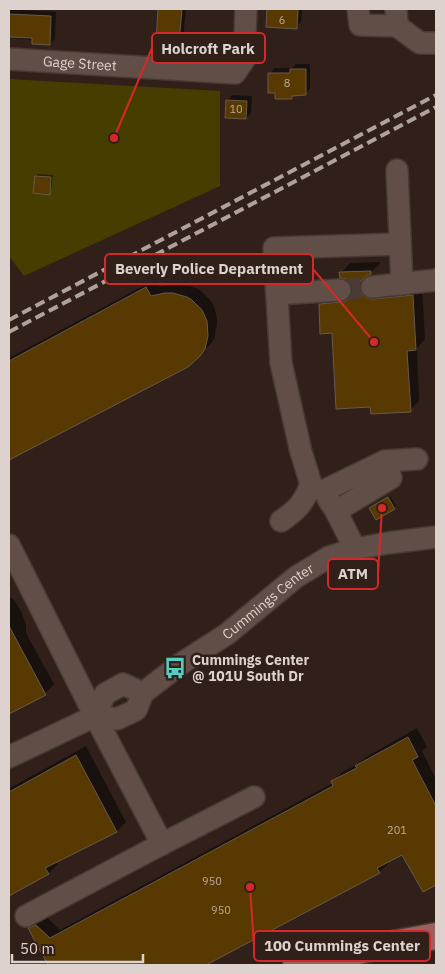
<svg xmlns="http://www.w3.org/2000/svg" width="445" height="974" font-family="'IBM Plex Sans',sans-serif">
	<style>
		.green { fill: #453e00 }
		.shadow { fill: #0007 }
		.building { fill: #583902; stroke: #665a4c }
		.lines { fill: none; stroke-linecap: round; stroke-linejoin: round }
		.minor-tunnel { stroke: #4a3b34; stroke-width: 21; stroke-dasharray: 21 11; stroke-linecap: butt }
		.minor-casing { stroke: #473a35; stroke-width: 24 }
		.major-casing { stroke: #473a35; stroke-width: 29 }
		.minor { stroke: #614f47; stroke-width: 21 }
		.major { stroke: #996160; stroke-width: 26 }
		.rail { stroke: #aea29d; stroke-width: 4; stroke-dasharray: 10 5; stroke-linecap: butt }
		.labels { text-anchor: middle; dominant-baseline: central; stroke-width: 5; stroke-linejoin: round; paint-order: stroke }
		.number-label { font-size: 11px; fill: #bcac9a }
		.street-label { font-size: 14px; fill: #ddd2cd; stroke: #302019 }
		.poi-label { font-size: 14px; font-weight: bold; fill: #ddd2cd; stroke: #302019; text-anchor: start }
		.leader { fill: none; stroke: #d62828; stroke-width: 2 }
		.callout-dot { fill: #d62828; stroke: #302019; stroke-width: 2 }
		.callout { fill: #302019; stroke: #d62828; stroke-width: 2 }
		.callout-label { font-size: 15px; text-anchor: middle; font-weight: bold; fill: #ddd2cd }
	</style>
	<rect width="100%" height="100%" fill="#302019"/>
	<path class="green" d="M9,79L220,91V186L24,276L9,256Z"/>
	<path class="shadow" d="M9,9H22V10L56,12L55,39L50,44L33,40L9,38Z
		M160,9H186L183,38L178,43L157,42Z
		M268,9H302L301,22L296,27L267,26Z
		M296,64H310V89L305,94H295L291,97L270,73L275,68H292Z
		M232,95L252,96L251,113L246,118L227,100Z
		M38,174L53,175L51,191L49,193L36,176Z
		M380,262V264L369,274L368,278L422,286L425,339L417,348L419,401L410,410L333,332L320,304L330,295L353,293L352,283L341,273L350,263Z
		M156,279L160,287L175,284H183L196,288L201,291L211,301L214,306L217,319V325L214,339L210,345L187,366L9,459V358Z
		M390,496L396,506L394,508H371Z
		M9,596L14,600L20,609L26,624V633L54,684L45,694L9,713Z
		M417,728L427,747L422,751L436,779V883L423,890L403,854L388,861L389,863L379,872L203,965H49L29,928L39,919L46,916L60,930L333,783V782L342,772L358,764L366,757Z
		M86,746L126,822L117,831L56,861L58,864L49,873L9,894V786L10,788Z"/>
	<path class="building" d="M158,9H182L179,44L156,43Z
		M267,9H298L297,29L266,27Z
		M9,14L51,16L50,45L32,44V38L9,37Z
		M290,69H306V95L292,96V99H275V93H268V73H290Z
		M226,100L247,101L246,119L225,118Z
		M35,176L51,177L50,195L33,193Z
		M371,271V274L365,277L360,282V289L362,294L367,298L373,299L413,295L416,350L407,351L411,412L371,414L370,407L336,409L332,333L320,334L319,304L341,302L346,301L351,296L352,290L351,284L346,279L340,278L339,272Z
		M146,287L151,296L165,293H173L187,297L192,300L202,310L207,321L208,336L205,349L200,356L188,367L9,460V361Z
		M388,497L395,509L376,520L369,508Z
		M9,626L46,695L9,714Z
		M408,737L418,757L412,760L436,806V885L423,892L402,855L377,868L380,873L206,965H48L28,928L36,925L50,938L333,786L331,781L357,768L355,766Z
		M76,755L117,832L45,868L49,874L9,896V792Z"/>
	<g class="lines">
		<path class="minor-tunnel" d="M340,290L372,287"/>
		<g class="minor-casing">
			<g id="minor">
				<path d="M358,9L360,25L397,26L396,9"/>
				<path d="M397,26L420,43H436"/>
				<path id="s1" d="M9,59L235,73L244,60L246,9"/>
				<path d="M397,170L402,284"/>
				<path d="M372,287L436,280"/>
				<path d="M277,294L340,290"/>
				<path d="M385,461L417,459"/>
				<path d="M323,491L385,461L391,478L336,511"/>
				<path d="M328,499L336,511L355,549"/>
				<path d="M281,521C297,510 304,503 311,484L301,452L281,363L274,248L400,244"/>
				<path d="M9,545L95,716L162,844"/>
				<path d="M95,716L105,694L123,684L143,693"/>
				<path id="s2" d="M9,757L95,716L117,719L136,710L143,693L182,663L227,634L296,577L329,557L355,549L388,543L436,537"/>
				<path d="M26,916L162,844L254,797"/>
			</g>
		</g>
		<g class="major-casing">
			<path id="major" d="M296,965L371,948L436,936"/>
		</g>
		<use href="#minor" class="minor"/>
		<use href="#major" class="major"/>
		<path class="rail" d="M9,320L436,95
			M9,332L436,107"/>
	</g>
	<defs>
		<g id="bus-bare" transform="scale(1.725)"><path d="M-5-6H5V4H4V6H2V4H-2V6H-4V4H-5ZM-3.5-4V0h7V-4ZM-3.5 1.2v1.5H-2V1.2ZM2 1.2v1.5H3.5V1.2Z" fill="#55cec4" stroke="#302019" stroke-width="2.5" paint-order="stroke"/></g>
	</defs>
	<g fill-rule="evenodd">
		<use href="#bus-bare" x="175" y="668"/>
	</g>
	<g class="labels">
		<g class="number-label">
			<text x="282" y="20">6</text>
			<text x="287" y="83">8</text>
			<text x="236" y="109">10</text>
			<text x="397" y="830">201</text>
			<text x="212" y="881">950</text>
			<text x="221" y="910">950</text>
		</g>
		<g class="street-label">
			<text stroke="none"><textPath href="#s1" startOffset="71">Gage Street</textPath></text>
			<text stroke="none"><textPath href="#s2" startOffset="312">Cummings Center</textPath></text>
		</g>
		<g class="poi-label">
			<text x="192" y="660">Cummings Center<tspan x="192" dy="16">@ 101U South Dr</tspan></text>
		</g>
	</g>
	<path class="leader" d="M114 138L152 48M374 342L313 269M382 508L378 574M250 887L254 946"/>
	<g class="callout-dot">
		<circle cx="114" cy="138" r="5"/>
		<circle cx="374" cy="342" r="5"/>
		<circle cx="382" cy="508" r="5"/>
		<circle cx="250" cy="887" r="5"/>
	</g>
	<g class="callout">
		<rect x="152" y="33" width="113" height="30" rx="5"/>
		<rect x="105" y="254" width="208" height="30" rx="5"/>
		<rect x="328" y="559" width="50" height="30" rx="5"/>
		<rect x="254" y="931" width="176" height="30" rx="5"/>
	</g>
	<g class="callout-label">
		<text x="208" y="54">Holcroft Park</text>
		<text x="209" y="274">Beverly Police Department</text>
		<text x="353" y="579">ATM</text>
		<text x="342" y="951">100 Cummings Center</text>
	</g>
	<rect width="445" height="974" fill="none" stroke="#ddd2cd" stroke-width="20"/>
	<path d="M12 954v8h131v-8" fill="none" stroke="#ddd2cd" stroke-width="2.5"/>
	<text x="20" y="954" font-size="15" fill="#ddd2cd" stroke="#302019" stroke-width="4" paint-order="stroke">50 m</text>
</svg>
